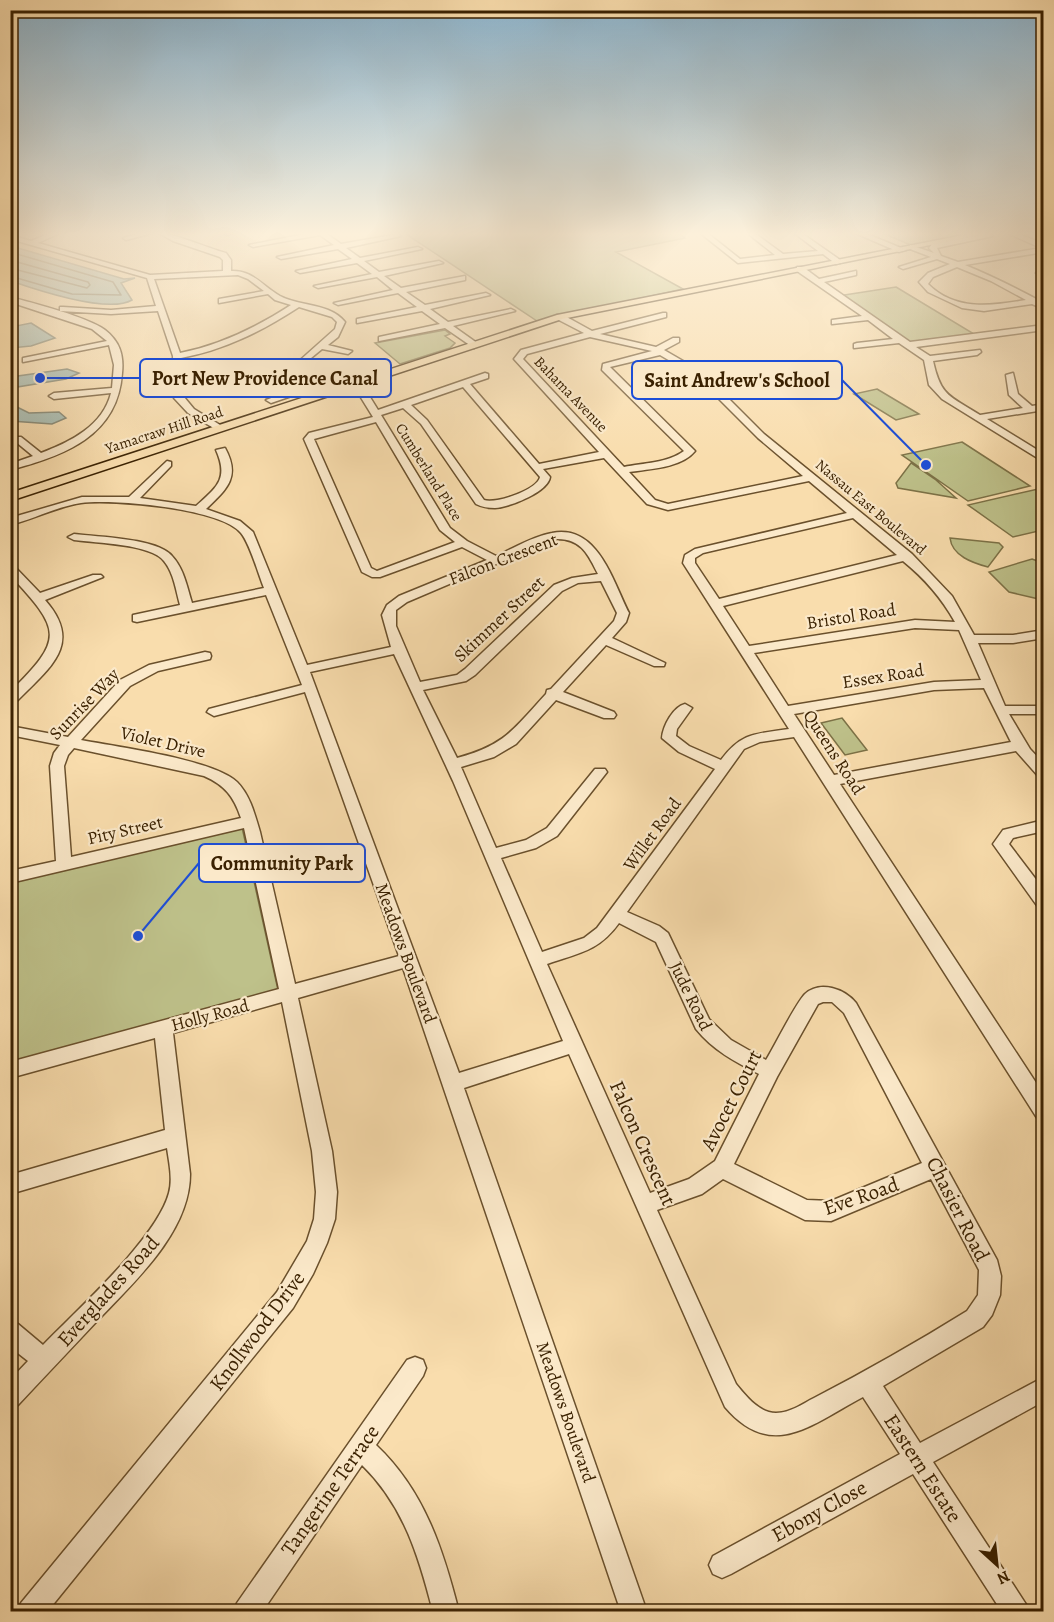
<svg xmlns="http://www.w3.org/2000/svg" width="1054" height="1622" font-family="Alegreya,serif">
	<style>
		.green { fill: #bec18a; stroke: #7c7146; stroke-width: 1.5 }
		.water { fill: #a0bab2; stroke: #777d6b; stroke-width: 1.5 }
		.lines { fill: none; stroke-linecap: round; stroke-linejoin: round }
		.shore { stroke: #6d6e5a; stroke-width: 1.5 }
		.minor-casing { stroke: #6a502c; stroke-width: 3 }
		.major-casing { stroke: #3a2101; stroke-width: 3 }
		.minor { fill: #fbe9ca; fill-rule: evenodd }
		.major { fill: #f9ddad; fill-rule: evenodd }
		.labels { text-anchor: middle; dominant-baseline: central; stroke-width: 4.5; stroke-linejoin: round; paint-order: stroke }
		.far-street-label { font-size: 15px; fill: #3a2101; stroke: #fbe9ca }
		.street-label { font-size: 18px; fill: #3a2101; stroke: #fbe9ca }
		.near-street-label { font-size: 21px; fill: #3a2101; stroke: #fbe9ca }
		.leader { fill: none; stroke: #1d4ed8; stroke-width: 2 }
		.callout-dot { fill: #1d4ed8; stroke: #fbe9ca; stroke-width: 2 }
		.callout { fill: #fbe9ca; stroke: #1d4ed8; stroke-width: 2 }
		.callout-label { font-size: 20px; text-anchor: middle; font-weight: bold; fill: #3a2101 }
	</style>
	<rect width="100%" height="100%" fill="#f9ddad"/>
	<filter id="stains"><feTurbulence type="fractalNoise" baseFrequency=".00333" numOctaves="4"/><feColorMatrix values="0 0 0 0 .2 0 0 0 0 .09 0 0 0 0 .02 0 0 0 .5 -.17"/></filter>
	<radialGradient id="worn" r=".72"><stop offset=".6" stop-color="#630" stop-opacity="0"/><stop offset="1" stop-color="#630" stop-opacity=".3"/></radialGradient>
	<path class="green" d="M403,232H677L685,238L616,252L683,289L537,321Z
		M880,232H985L913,246Z
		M896,287L974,334L908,342L838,296Z
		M445,330L450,334L445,336L455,343L450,348L400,364L375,343Z
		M877,389L919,414L896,420L854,394Z
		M962,442L1030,486L968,501L902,455Z
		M911,463L936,480L956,498L898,488L896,483Z
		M1038,489L1043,492V530L1013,537L968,505Z
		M950,538L999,543L1003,547L988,567C973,563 952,556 950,538Z
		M1032,559L1043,563V600L1009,592L989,572Z
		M842,718L867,750L845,755L821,723Z
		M242,827L278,990L11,1063V881Z"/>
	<path class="water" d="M11,246L124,279L135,278L121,283L132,300C108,314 37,290 11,281Z
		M31,323L55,338L31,346L11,348V327Z
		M67,369L79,373L66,379L11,388V377Z
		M17,407L29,413L59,412L66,418L52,424L11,421V409L16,410L14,408Z"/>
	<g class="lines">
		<path class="shore" d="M10,252L113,282L121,295L72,294L10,276
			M10,260L88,282L90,285L87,288L10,268"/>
		<g class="minor-casing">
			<path id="minor" d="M53,232H62L38,243L150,275L223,271V260L220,257L173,241L157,232C170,232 210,249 226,253L231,260V271C253,270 262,286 280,296C301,307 330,303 345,322L338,337L328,345L352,351L348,354L322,349L311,358L303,370L309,385L341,374L345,377L314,389L322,396L320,398H314L306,391L271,403L266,400L301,387L296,368L252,369L249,368V364L298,362L335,329L337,322L332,317L299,307C262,331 225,350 181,358L184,397L194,409L225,428L217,430L188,413L174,398L173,356L158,311L111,314L60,311V307H63L111,310L156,306L147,278L10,239V235L31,241ZM238,275L248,279L264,291L219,299V303L268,294L275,300L291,305C257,327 221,345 180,353L154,279Z
				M144,232H156L126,240L123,238Z
				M224,232H235L227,235Z
				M315,232H329L327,234L341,244L398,234L401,236L346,248L360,258L418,247L422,249L364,261L379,272L439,261L443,263L384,276L401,288L465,276V280L406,292L425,305L486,293L490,295L430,309L448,322L511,309L515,311L453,326L477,343L478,345L474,348L445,328L379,341V337L440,324L422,311L357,323V319L417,307L398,293L338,305L334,303L393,290L377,277L318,288L314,286L372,274L357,263L300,273L296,271L352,259L338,249L281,259L277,257L334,245L320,235L253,247L249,245Z
				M699,232H706L740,259L775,255L746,232H753L783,254L818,251L793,232H800L843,262L836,264L823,254L738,263Z
				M853,232H862L906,250L899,252Z
				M1005,232H1014L1044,244V252L965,265C992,276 1018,289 1044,303V309L1032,304L984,311L962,308L928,292L919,282L928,273L950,264L937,259L903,269L899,267L931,257L910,249V245L934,253L929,248L932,244L991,233L993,236L937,248L941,256L958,262L1041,248ZM957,267L991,281L1026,300C991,306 955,311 928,284L933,277Z
				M797,267H803L819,279L856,271V275L824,282L910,342L1044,325V330L916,347L930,356L980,350L981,352L977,355L933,361C941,397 950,396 980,415L1023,408L1009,395L1006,375L1013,373L1018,394L1032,406L1044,404V410L987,419L1044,454V462L942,399L929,385L924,360L899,343L854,348V344L857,343L893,339L868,320L832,324V320L862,316L797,271Z
				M1041,268H1044V278L1036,273Z
				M10,297C33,303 88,317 105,330C119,341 124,354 122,373C118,436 64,456 10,470V464L33,456L16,442L10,443V437H21L41,453C70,442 103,426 111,393L54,399L49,396L54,393L112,388L114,365L109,345L23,362V358L107,341L92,329L10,302Z
				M663,313H666V317L600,334L656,347L673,338H679V342L664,350L702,372L764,434L912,554L952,596L974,635H1013L1044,630V638L1013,643H978L1005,706H1044V714H1009L1030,749L1044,764V779L1039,777L1016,751L840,784L1044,1095V1121L1037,1118L794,737L760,742L744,749L627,912L659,926L668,933L709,1019L731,1040L766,1060C776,1044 794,1006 805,994C820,980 845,989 856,1003L997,1260L1001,1276L1000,1295L992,1315L983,1327L883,1386L920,1443L1044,1377V1401L933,1462L1031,1612H1002L913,1474L731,1574L722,1578L713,1574L709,1565L713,1556L900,1454L863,1397C812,1424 772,1462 725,1407L569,1054L464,1088L647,1612H621L403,968L298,998L332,1151L337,1192L335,1219L327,1243L313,1274L293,1308L47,1612H17L21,1603L277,1292L307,1241L314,1219L316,1192L312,1151L282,1002L173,1033L190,1174C190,1232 134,1282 97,1321C70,1350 44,1377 18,1405L10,1408V1380L28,1361L10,1347V1321L18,1324L43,1345C77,1310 157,1238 169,1193C173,1179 169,1162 167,1148L10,1194V1175L165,1130L155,1038L10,1078V1062L279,989L244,828L10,883V871L56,861L50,766L54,753L60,745L10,735V726L68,737L120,680L149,665L205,652L210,653L211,656L210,659L158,671L130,686L81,740C117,747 212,759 237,782C250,795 255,815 260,832L295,984L399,956L305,692L214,716L207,712L209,709L302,685L266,595L137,622L133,621V615L180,605C176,591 174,573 164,561C151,544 96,543 74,540L68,537L74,534C98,537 157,538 172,556C184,569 187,587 192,603L264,588C258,573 250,544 241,533C220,508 113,499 81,503C56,507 34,519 10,525V518L82,497H129L167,461L171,462V466L140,498L196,506C217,487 229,479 216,450L225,448C241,477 227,489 206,509L240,521L253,532L307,665L391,647L382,615L387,605L399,596L487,560L462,547L380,577H372L362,572L304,439L309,433L373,417L352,383L354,381H360L378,410L485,373L488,374V378L470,384L539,464L599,452L514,359L521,350L584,333L557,319V315H563L592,331ZM590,337L652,351L603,364L602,370L684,451C668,463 643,463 624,467L523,359L527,354ZM660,355L696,376L758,438L803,476L668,504L655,500L629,472C650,469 681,468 695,451L610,367ZM463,387L540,477C537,490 496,504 484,500L427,420L411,405ZM403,408L421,424L476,504C482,507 488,508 495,508C510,507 548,492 550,477L543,469L604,458L647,504L668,510L809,481L847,513L695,549L685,555L683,563L789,729C756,734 742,732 721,760L689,746L676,736L677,729L692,708L685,704C673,707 663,726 662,738L679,752L715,769L597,928L584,938L542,952L501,858L536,848L557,836L607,772L605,769H595L547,828L526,840L496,848L461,767L494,757L516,744L556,700L604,718H614L616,715L614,712L563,692L606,645L654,666H664L665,663L612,638L626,622L629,613C613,582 598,524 552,533C534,536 514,548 496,556L467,541L450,528L381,415ZM376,422L440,530L455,542L377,571L371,568L314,439ZM853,518L897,555L719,599L695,563V558L703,553ZM555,539C581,538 588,554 598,574L572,578L554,585L465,669L457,675L420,682L396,626V610L407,602ZM903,561C925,579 941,597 955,622L915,620L749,646L723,606ZM601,581L617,613L614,621L551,689L547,690L546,694C513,730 505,745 457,758L423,690L466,681L475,675L562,591L578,583ZM915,628L959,630L981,680L934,682L788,706L754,653ZM394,654L453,781L563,1041L459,1073L310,672ZM984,688L1011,742L834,775L794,714L934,690ZM74,748L204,776C225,785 234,797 241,818L71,857L64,766L68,755ZM619,923L656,942L696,1029C713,1050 735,1062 759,1074L715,1161L689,1179L650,1193L547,964C579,953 599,951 619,923ZM823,1002H832L844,1013L922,1163L831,1201L807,1200L734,1164L777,1077L818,1004ZM723,1179L805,1220L831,1221L931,1179L979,1270L978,1295L967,1311C917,1342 866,1371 814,1398C802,1404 790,1413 776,1413C759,1413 746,1396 736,1384L657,1210L702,1194Z
				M10,565L14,566L40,593L93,575H101L103,577L45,600C85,645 48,669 15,703L10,704V692C65,638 61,630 10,575Z
				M1044,820V831L1013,838L1009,844L1044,890V909L1038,907L993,844L1003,830Z
				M415,1357L423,1360L426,1368L423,1376L376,1445C424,1490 443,1549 459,1612H433C419,1557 404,1506 362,1465L262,1612H233L237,1603L407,1360Z"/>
		</g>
		<g class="major-casing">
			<path id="major" d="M979,232H995L562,319L10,501V493L557,315Z"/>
		</g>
		<use href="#minor" class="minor"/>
		<use href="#major" class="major"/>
	</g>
	<linearGradient id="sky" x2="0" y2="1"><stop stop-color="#8bb6d2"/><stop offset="0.51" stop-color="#fcf0da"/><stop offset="1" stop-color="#fcf0da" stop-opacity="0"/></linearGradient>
	<rect width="1054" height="459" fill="url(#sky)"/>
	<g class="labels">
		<g class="far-street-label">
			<text transform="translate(571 394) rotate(46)">Bahama Avenue</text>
			<text transform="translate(164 430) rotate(-18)">Yamacraw Hill Road</text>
			<text transform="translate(429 472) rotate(58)">Cumberland Place</text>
			<text transform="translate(871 507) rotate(40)">Nassau East Boulevard</text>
		</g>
		<g class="street-label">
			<text transform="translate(503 559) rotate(-21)">Falcon Crescent</text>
			<text transform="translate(851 616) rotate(-9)">Bristol Road</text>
			<text transform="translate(499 619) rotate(-43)">Skimmer Street</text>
			<text transform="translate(883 676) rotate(-9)">Essex Road</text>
			<text transform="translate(84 704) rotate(-46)">Sunrise Way</text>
			<text transform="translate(163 742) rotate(13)">Violet Drive</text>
			<text transform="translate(834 752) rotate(57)">Queens Road</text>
			<text transform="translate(125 830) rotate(-13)">Pity Street</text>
			<text transform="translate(652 834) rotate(-54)">Willet Road</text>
			<text transform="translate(406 953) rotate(70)">Meadows Boulevard</text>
			<text transform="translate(691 996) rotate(64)">Jude Road</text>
			<text transform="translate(210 1015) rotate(-15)">Holly Road</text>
			<text transform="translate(566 1412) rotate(71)">Meadows Boulevard</text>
		</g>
		<g class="near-street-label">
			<text transform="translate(731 1100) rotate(-63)">Avocet Court</text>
			<text transform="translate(643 1143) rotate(66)">Falcon Crescent</text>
			<text transform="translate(861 1196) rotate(-19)">Eve Road</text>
			<text transform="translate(958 1209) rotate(63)">Chasier Road</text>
			<text transform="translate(108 1291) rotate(-48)">Everglades Road</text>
			<text transform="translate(257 1331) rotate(-53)">Knollwood Drive</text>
			<text transform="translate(923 1468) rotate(57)">Eastern Estate</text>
			<text transform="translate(330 1490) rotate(-55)">Tangerine Terrace</text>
			<text transform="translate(819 1511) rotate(-29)">Ebony Close</text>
		</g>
	</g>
	<path class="leader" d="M40 378L140 378M926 465L842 380M138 936L199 863"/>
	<g class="callout-dot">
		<circle cx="40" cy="378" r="6"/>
		<circle cx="926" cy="465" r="6"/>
		<circle cx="138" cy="936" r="6"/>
	</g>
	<g class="callout">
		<rect x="140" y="359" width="251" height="38" rx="6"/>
		<rect x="632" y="361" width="210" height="38" rx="6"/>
		<rect x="199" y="844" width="166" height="38" rx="6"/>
	</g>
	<g class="callout-label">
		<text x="265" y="385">Port New Providence Canal</text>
		<text x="737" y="387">Saint Andrew's School</text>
		<text x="282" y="870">Community Park</text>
	</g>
	<rect width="1054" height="1622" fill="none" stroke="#f9ddad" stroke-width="36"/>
	<rect x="12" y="12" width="1030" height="1598" fill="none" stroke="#3a2101" stroke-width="3"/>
	<rect x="18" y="18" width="1018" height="1586" fill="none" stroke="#3a2101" stroke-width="1.5"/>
	<g transform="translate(997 1565) rotate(153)" stroke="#fbe9ca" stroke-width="4.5" paint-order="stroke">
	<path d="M0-4.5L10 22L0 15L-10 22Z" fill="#3a2101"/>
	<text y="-9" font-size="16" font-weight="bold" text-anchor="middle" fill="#3a2101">N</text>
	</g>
	<rect width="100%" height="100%" filter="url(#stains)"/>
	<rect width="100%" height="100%" fill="url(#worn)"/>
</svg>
